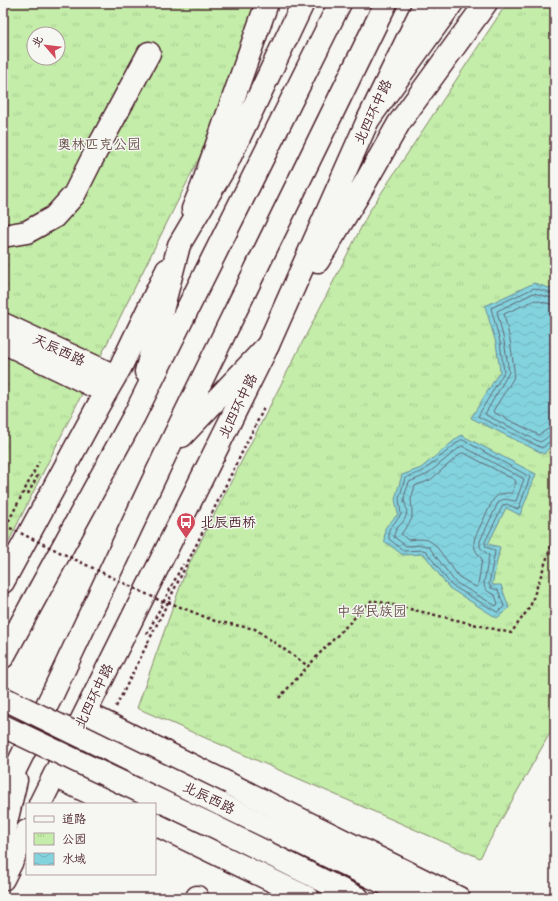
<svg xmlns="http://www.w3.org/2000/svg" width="558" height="901" font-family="Sriracha,'LXGW WenKai TC',sans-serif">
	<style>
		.park { fill: url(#park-tufts); stroke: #86866a; fill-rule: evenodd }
		.water { fill: url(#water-waves); stroke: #6c8b97 }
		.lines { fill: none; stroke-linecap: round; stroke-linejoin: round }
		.shore { stroke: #616773; stroke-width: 1 }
		.minor-casing { stroke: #4a1f2b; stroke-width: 25 }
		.major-casing { stroke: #4a1f2b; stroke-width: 25 }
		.highway-casing { stroke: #4a1f2b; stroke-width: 25 }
		.path { stroke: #4a1f2b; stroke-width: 2.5; stroke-dasharray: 3 3; stroke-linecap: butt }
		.minor { stroke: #f6f6f2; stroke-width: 22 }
		.major { stroke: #f6f6f2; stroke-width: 22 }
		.highway { stroke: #f6f6f2; stroke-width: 22 }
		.major-bridge-casing { stroke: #4a1f2b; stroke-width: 25; stroke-linecap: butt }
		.path-bridge { stroke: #4a1f2b; stroke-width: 2.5; stroke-dasharray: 3 3; stroke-linecap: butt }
		.major-bridge { stroke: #f6f6f2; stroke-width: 22 }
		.labels { text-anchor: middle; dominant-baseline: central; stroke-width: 3; stroke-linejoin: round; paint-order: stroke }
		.street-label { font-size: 14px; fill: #4a1f2b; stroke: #f6f6f2 }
		.park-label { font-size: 14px; fill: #68524a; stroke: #f6f6f2 }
		.poi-label { font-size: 14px; fill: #4a1f2b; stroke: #f6f6f2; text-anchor: start }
	</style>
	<defs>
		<pattern id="park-tufts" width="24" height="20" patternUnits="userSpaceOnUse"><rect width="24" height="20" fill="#c3eda9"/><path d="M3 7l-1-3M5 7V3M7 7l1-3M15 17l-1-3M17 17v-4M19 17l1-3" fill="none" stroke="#a9cb92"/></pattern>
		<pattern id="water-waves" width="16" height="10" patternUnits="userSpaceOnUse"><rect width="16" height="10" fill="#83d3df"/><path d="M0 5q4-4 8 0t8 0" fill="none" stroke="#73b5c0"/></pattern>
	</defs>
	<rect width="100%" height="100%" fill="#f6f6f2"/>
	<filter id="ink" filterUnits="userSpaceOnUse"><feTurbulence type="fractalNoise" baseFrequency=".025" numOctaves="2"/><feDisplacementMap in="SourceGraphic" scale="8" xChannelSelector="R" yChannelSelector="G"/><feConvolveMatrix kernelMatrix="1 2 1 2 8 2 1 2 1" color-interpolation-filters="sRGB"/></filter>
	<g filter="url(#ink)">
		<path class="park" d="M3,3H276L3,553ZM34,34H58V58H34Z
			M507,3H555V724L480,858L137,708L186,570L370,210Z"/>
		<path class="water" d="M534,283L555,290V441L544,454L471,418L500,371L496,343L485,306Z
			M461,435L536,474L520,515L506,508L488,544L500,547L492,585H501L509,608L497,618L449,588L424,554L403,555L384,541L385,528L398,514L395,499L402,475L421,468Z"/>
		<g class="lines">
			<path class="shore" d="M555,294L534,288L491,308L500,342L504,372L478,416L479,417L542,448C547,446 549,439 555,439
				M555,299L534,293L497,311L504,341L509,372L507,376L485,414L486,415L540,442C546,440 548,434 555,434
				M555,305L550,304L535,300L504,314L510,340L514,369V374L513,379L493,411L495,413L539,435L548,429L555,428
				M461,440H463L530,477L519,508L517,509L507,504L503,505L485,542L486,547L494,550L495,551L489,584L491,588L498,590L504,606L503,608L497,612L451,585L426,551L423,550L404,551L389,539V529L401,515L399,499L405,478L423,471Z
				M462,446L524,479L516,501C508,501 505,496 498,503L480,541C479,551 484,550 489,555L484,583C484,591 489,592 495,595L498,604L496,606L455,582L429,547L423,545L406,546L394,537C394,527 404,524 406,516C408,510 405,505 404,500C404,494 408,487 409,482L426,475Z
				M462,453H464L515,480L516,482L512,493C504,493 499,493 493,500L475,537C472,547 476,552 482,559L478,585L476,587L459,577L436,546C428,537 419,539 408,540L401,534L410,522L412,518V511L411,499L415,486L430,480Z"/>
			<g class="minor-casing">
				<path id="minor" d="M193,209L202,187L267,3
					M3,236L27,232L54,217L74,195L92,159L149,53
					M318,261L357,197L399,123L486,3
					M3,324L115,376
					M3,342L106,392
					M3,582L98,406L120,368L167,270
					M86,713L459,898
					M55,776L113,804
					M40,804L268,345L368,120L425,3
					M130,804L155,751
					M155,824L308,898
					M3,879L27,831
					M197,898V897"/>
			</g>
			<g class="major-casing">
				<path id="major" d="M368,120L452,3
					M220,804L415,898
					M211,825L358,898"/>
			</g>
			<g class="highway-casing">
				<path id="highway" d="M146,372L179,245L225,167L303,3
					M182,436L268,345
					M3,657L134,416L340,3
					M3,794L52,695L167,451L386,3
					M3,835L16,780"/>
			</g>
			<path class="path" d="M28,494L39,473
				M3,532L39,462
				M168,602L215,621L255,629L308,666
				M147,634L183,564
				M279,698L321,652L372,600L511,633L530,607L555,535
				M116,707L265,406"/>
			<use href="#minor" class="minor"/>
			<use href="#major" class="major"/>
			<use href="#highway" class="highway"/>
			<g class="major-bridge-casing">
				<path id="major-bridge" d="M3,698L220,804
					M3,726L211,825"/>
			</g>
			<path class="path-bridge" d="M10,528L163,602"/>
			<use href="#major-bridge" class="major-bridge"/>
		</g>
	</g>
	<defs>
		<g id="bus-pin" transform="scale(1)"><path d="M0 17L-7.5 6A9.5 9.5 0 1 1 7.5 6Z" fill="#d1495b" stroke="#f6f6f2"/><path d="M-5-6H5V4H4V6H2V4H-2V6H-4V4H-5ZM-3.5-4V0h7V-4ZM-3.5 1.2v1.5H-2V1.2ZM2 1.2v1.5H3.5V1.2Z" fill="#fff"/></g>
	</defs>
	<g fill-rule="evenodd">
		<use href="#bus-pin" x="186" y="522"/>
	</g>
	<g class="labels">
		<g class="street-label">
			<text transform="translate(373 112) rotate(-65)">北四环中路</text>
			<text transform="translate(59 350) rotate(25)">天辰西路</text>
			<text transform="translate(238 406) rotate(-64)">北四环中路</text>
			<text transform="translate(94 696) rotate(-64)">北四环中路</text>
			<text transform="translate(209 798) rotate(26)">北辰西路</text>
		</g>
		<g class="park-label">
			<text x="99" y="144">奥林匹克公园</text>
			<text x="372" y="611">中华民族园</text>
		</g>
		<g class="poi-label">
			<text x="200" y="522">北辰西桥</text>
		</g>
	</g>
	<rect width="558" height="901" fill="none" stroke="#f6f6f2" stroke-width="16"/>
	<rect x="8" y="8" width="542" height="885" fill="none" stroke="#4a1f2b" stroke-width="1.5" filter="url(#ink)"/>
	<rect x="26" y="803" width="130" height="72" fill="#f6f6f2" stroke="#b1a0a2"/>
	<rect x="34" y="816" width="20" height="6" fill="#f6f6f2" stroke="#b1a0a2"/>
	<text x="62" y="823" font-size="12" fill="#4a1f2b">道路</text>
	<rect x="34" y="833" width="20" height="12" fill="url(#park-tufts)" stroke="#b1a0a2"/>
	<text x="62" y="843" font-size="12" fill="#4a1f2b">公园</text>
	<rect x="34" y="853" width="20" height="12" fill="url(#water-waves)" stroke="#b1a0a2"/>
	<text x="62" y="863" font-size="12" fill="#4a1f2b">水域</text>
	<g transform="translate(46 46) rotate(298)"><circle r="19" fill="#f6f6f2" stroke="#b1a0a2"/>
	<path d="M0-3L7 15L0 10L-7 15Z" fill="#d1495b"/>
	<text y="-6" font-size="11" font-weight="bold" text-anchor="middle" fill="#4a1f2b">北</text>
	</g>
</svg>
